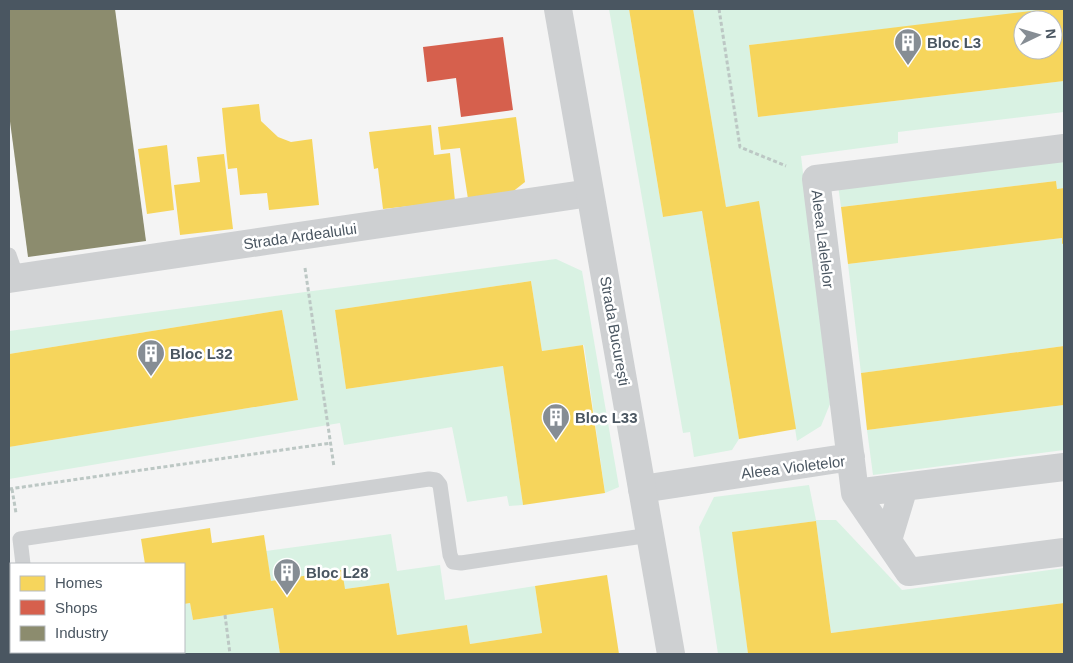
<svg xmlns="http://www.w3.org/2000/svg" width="1073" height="663" font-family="Helvetica,sans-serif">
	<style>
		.green { fill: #d9f2e3 }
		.homes { fill: #f6d55c; fill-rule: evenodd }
		.shops { fill: #d6604d }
		.industry { fill: #8c8c6e }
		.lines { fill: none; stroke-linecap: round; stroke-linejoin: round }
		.path { stroke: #bcc7c4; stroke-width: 3; stroke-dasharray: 4 2.5; stroke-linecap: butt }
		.service { stroke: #ced0d2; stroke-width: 15 }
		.minor { stroke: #ced0d2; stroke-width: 28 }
		.tertiary { stroke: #ced0d2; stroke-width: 28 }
		.labels { text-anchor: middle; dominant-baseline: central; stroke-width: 5; stroke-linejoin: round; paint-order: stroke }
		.poi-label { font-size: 15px; font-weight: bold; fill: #4a5661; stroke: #fff; text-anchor: start }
		.street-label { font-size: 15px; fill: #4a5661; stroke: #fff }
	</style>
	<rect width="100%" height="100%" fill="#f4f4f4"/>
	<path class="green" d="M609,9H629L663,217L702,211L739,439L732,450L694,457L690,432L683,433Z
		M693,9H1056L749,45L758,117L1064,81V112L898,132V143L801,156L830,404L821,426L797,441L759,202L726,207Z
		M1064,157V188L1057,189L1056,181L841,207L838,185Z
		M1062,238V243H1064V346L861,373L848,264Z
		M556,259L582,271L619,487L605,493L584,345L542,351L531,281L335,310L346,389L503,366L523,505L509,506L507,496L467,502L452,427L344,445L340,423L9,479V447L298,400L282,310L9,354V331Z
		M1064,405V450L873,475L867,430Z
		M809,485L816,520H836L902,590L1064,568V603L831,633L816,521L733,532L748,654H718L699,527L714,497Z
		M391,534L397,571L440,565L445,600L535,586L542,633L470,644L467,625L397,635L389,583L345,589L271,581L266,551Z
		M190,603L193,620L273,608L280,654H9V651H11L184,652V604Z"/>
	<path class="homes" d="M629,9H693L726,207L759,201L796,429L739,439L702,211L663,217Z
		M1048,9H1064V81L758,117L749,45ZM1023,20H1053V50H1023Z
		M259,104L261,121L278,137L291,142L312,139L319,205L269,210L267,193L240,195L237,168L228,169L222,108Z
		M516,117L525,182L511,193L468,199L460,148L441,150L438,127Z
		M431,125L434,155L450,153L455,201L383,209L378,168L374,169L369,132Z
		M167,145L174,210L147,214L138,149Z
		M224,154L233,229L180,235L174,185L200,182L197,157Z
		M1056,181L1057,189L1064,188V243L1062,244V238L848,264L841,207Z
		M531,281L542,351L583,345L605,493L523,505L503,366L346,389L335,310Z
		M282,310L298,400L9,447V354Z
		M1064,346V405L867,430L861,373Z
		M816,521L831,633L1064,603V654H748L732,532Z
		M210,528L212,543L264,535L271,581L342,570L345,589L389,583L397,635L467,625L470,644L542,633L535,586L607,575L619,654H280L273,608L193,620L190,603L184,604V564H145L141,539Z"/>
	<path class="shops" d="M503,37L513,110L461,117L456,78L427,82L423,47Z"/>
	<path class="industry" d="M9,9H115L146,241L28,257L9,114Z"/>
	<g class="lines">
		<path class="path" d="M719,9L740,147L786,166
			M305,268L334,467
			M9,489L331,443
			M12,489L16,513
			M225,615L230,654"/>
		<path class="service" d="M9,255L17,278
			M23,564L20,539L429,479L436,480L440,485L450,555L453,562L461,563L650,535
			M9,606H11"/>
		<path class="minor" d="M1064,148L816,179L855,493L909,572L1064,552
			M9,279L590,193
			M642,489L851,457
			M855,493L1064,467
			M888,540L904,487"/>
		<path class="tertiary" d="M558,9L671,654"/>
	</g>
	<defs>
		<g id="building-pin" transform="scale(1.4375)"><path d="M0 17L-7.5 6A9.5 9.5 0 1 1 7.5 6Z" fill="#868d94" stroke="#fff"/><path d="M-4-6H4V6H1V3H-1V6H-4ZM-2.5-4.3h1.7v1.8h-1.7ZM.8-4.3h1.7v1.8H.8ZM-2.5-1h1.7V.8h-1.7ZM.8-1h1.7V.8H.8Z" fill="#fff"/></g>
	</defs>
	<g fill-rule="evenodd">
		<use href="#building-pin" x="908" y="42"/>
		<use href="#building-pin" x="151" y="353"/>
		<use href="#building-pin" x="556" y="417"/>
		<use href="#building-pin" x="287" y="572"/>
	</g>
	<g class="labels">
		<g class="poi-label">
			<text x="927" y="42">Bloc L3</text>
			<text x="170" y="353">Bloc L32</text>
			<text x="575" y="417">Bloc L33</text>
			<text x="306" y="572">Bloc L28</text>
		</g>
		<g class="street-label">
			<text transform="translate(300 236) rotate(-8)">Strada Ardealului</text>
			<text transform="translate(823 239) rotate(83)">Aleea Lalelelor</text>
			<text transform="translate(615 331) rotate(80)">Strada București</text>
			<text transform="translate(793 467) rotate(-7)">Aleea Violetelor</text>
		</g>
	</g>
	<rect width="1073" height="663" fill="none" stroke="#4a5661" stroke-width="20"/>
	<rect x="10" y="563" width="175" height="90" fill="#ffffff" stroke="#b7bbc0"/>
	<rect x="20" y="576" width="25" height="15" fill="#f6d55c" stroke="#b7bbc0"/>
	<text x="55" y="588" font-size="15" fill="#4a5661">Homes</text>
	<rect x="20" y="600" width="25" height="15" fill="#d6604d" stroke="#b7bbc0"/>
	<text x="55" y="613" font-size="15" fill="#4a5661">Shops</text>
	<rect x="20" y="626" width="25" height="15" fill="#8c8c6e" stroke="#b7bbc0"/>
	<text x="55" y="638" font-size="15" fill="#4a5661">Industry</text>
	<g transform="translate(1038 35) rotate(85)"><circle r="24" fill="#ffffff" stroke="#b7bbc0"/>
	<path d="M0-4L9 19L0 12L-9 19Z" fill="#868d94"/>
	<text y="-8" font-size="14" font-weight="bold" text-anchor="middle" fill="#4a5661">N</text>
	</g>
</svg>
